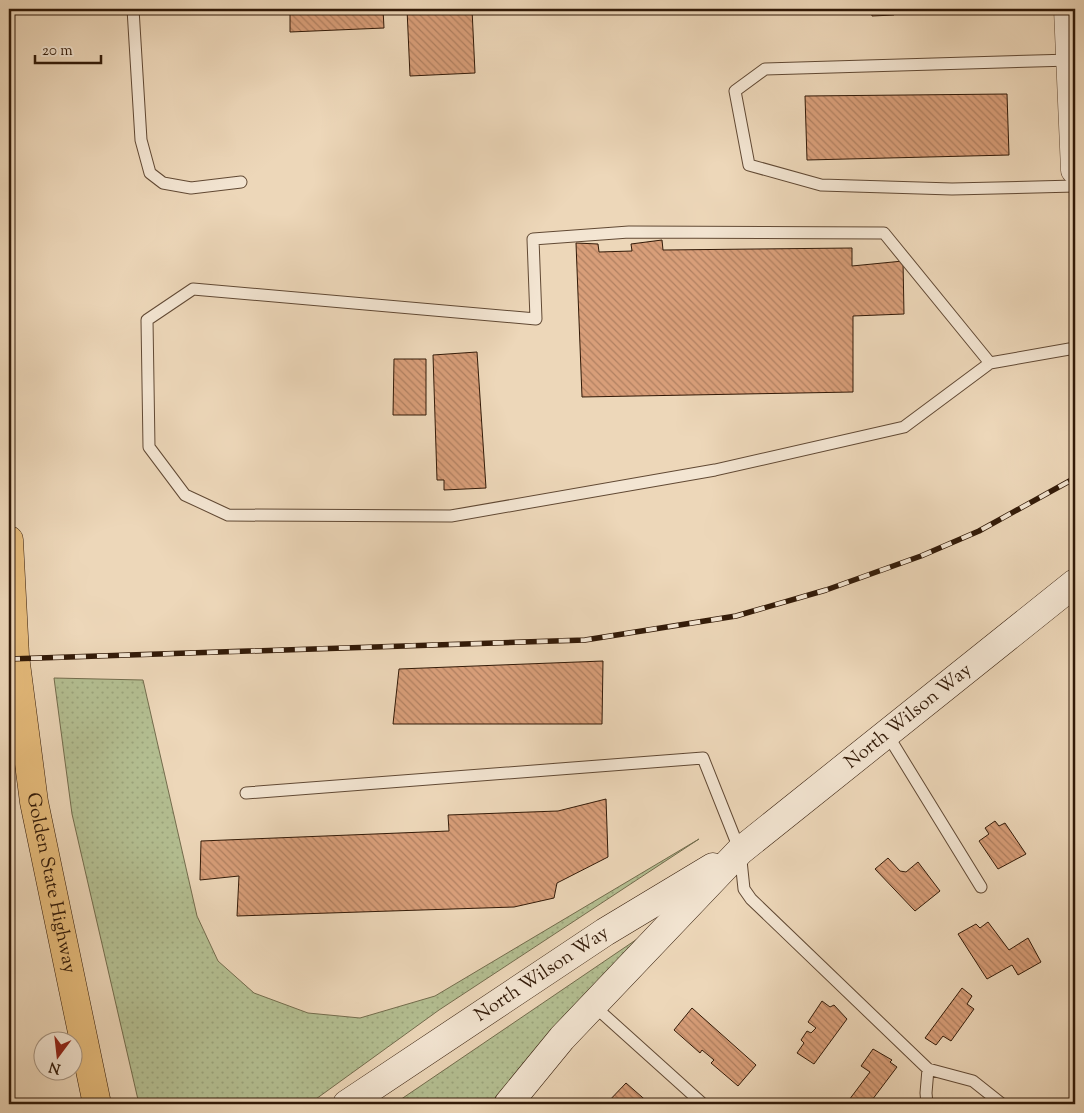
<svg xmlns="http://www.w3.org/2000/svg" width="1084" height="1113" font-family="'Sorts Mill Goudy',serif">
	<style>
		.green { fill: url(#green-dots); stroke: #736c4d }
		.building { fill: url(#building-back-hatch); stroke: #321a08 }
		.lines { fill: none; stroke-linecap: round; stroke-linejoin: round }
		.service-casing { stroke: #614934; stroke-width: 13 }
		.tertiary-casing { stroke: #614934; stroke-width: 29 }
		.secondary-casing { stroke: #321a08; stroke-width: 29 }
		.motorway-casing { stroke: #321a08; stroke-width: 29 }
		.service { stroke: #f3e5d2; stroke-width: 11 }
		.tertiary { stroke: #f3e5d2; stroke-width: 28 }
		.secondary { stroke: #f3e5d2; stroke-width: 28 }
		.motorway { stroke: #e6bc7c; stroke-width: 28 }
		.rail-casing { stroke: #321a08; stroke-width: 5.5 }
		.rail { stroke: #f3e5d2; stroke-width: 4; stroke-dasharray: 11; stroke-linecap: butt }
		.labels { text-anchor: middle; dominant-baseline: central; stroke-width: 4; stroke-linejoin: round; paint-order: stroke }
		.street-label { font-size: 19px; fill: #321a08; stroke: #f3e5d2 }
	</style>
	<defs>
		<pattern id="green-dots" width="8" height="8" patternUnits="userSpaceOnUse" patternTransform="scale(1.25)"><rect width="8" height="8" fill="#b4bf92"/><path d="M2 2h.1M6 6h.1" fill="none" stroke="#9ba47c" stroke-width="1.8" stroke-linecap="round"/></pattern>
		<pattern id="building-back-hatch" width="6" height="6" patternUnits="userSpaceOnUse" patternTransform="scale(1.25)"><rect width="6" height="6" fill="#d89e79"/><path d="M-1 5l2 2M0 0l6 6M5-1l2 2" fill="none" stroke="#b08061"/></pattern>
	</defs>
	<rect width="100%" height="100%" fill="#edd7b9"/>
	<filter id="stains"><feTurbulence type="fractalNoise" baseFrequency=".004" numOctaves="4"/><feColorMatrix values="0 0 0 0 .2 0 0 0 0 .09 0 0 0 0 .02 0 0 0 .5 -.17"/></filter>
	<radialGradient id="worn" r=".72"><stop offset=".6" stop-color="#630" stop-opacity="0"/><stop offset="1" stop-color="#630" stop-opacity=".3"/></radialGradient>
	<path class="green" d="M54,678L143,680L197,916L218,961L254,993L308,1013L360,1018L435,996L699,839L439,1010L309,1104H139L72,814Z
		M646,933L490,1104H394Z"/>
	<path class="building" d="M290,9H383L384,28L290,32Z
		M407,9H472L475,73L410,76Z
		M797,9H823V14L797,13Z
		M871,9H894V15L872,16Z
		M1007,94L1009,155L807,160L805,96Z
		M662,240L663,250L852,248V266L903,261L904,314L853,316V392L582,397L576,243L598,244L599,252L632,251L631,244Z
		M477,352L486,488L444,490V480H437L433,355Z
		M394,359H426V415H393Z
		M603,661L602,724H393L399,669Z
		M606,799L608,857L557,883L554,898L514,907L237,916L239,876L200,880L201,841L449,831L448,815L558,811Z
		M995,821L999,826L1005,823L1026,854L998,869L979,841L989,834L985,828Z
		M888,858L900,871L906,872L918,862L940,891L915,911L875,869Z
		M988,922L1009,950L1028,938L1041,962L1018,975L1012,965L987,979L958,934L976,924L980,928Z
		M962,988L972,996L967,1004L974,1009L951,1041L943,1036L936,1045L925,1038Z
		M822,1001L830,1007L834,1005L847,1019L814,1064L797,1053L804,1043L801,1040L807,1031L811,1033L816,1028L808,1022Z
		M692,1008L756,1065L738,1086L711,1063L714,1060L702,1050L700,1053L674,1030Z
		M873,1049L892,1060L890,1062L897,1067L869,1104H855L849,1100L870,1072L861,1066Z
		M626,1083L650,1104H606Z"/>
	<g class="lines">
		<g class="service-casing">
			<path id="service" d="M133,9L141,140L150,173L163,183L191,188L241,182
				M1071,60L765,69L735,91L749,165L821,185L952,189L1075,186
				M990,363L884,233L629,232L533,239L536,319L193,289L147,320L149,447L185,495L228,515L451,516L715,470L904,427L990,363L1075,348
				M887,734L981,887
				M246,793L703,758L740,851L744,889L751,899L928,1069
				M593,1005L703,1104
				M927,1104L926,1093L928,1069L973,1081L1002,1104"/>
		</g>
		<g class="tertiary-casing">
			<path id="tertiary" d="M1068,9L1075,170"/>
		</g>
		<g class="secondary-casing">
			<g id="secondary">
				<path id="s1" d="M347,1104L605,932L713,867"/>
				<path id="s2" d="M508,1104L562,1038L740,851L1075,583"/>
			</g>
		</g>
		<g class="motorway-casing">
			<g id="motorway">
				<path id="s3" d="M9,540L15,656L34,802L97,1104"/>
			</g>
		</g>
		<use href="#service" class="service"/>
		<use href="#tertiary" class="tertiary"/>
		<use href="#secondary" class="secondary"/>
		<use href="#motorway" class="motorway"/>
		<g class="rail-casing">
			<path id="rail" d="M9,659L585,640L736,616L826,590L921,556L979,531L1075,478"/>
		</g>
		<use href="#rail" class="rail"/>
	</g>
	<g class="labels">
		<g class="street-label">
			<text stroke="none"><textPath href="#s2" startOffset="559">North Wilson Way</textPath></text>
			<text stroke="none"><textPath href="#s3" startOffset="346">Golden State Highway</textPath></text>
			<text stroke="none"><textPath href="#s1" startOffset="234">North Wilson Way</textPath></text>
		</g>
	</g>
	<rect width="1084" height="1113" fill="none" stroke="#edd7b9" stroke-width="30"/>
	<rect x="10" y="10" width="1064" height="1093" fill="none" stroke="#321a08" stroke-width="2.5"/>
	<rect x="15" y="15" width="1054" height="1083" fill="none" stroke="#321a08"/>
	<g transform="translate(58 1056) rotate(195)"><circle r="24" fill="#f3e5d2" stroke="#a69481"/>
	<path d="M0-4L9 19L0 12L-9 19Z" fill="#8f2418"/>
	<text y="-8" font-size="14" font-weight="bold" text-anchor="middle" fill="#321a08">N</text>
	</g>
	<path d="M35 55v8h66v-8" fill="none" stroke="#321a08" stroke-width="2.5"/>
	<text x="42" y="55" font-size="15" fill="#321a08" stroke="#f3e5d2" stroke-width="4" paint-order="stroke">20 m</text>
	<rect width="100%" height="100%" filter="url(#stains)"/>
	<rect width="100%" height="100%" fill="url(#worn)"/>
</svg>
